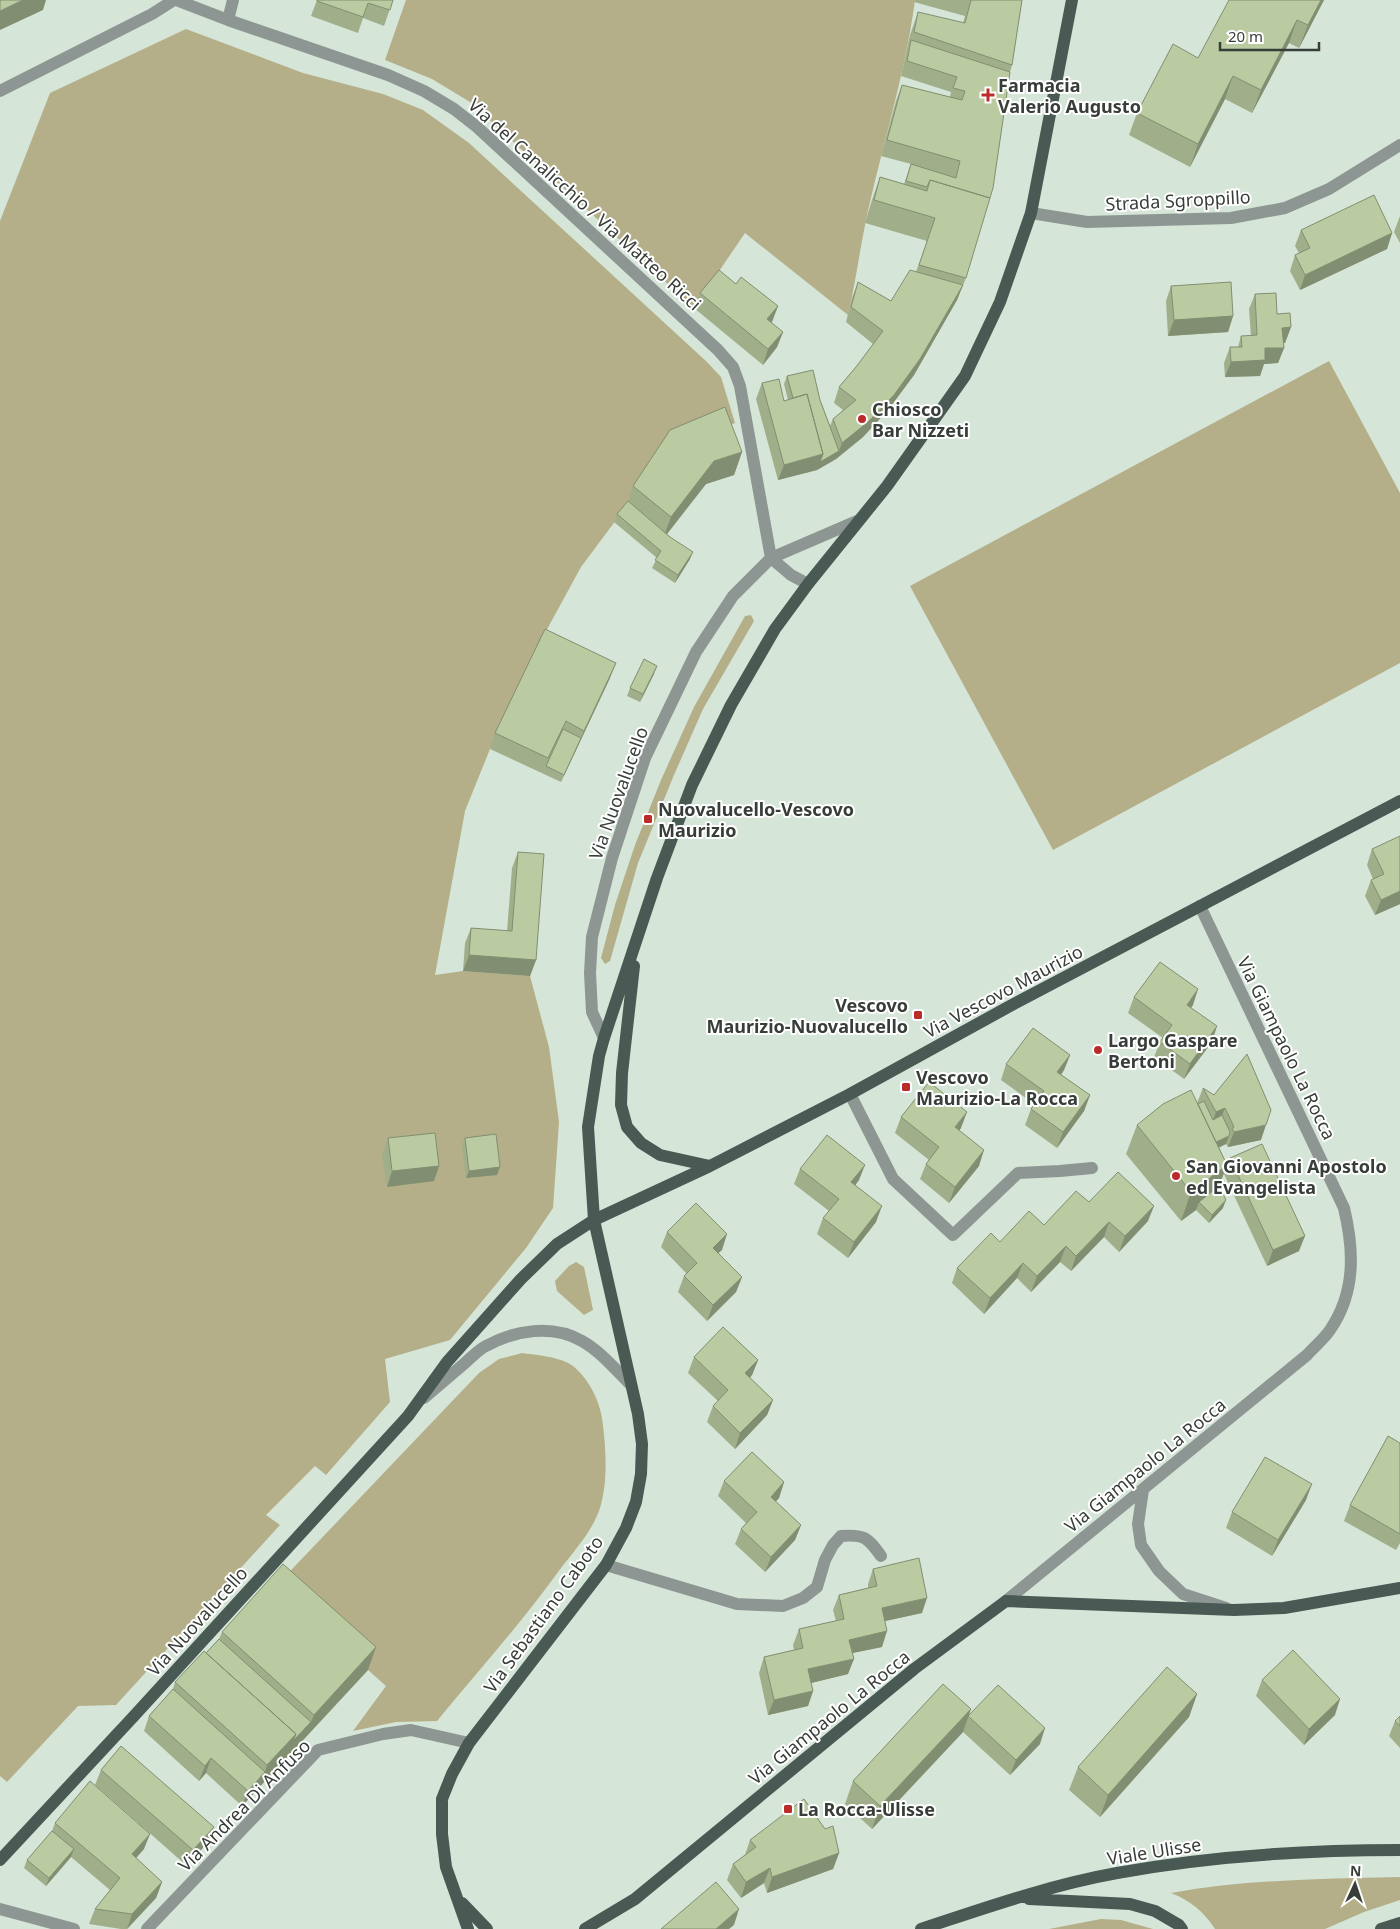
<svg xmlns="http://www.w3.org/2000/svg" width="1400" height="1929" font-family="'Noto Sans',sans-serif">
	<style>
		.grass { fill: #b4af88 }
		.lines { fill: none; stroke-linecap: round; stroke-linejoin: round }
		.minor { stroke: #8d9693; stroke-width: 12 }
		.major { stroke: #495954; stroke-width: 12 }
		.wall { fill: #a0af8a }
		.shaded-wall { fill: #828e71 }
		.building { fill: #bacba1; stroke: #828e71 }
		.poi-dot { fill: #ba2b2a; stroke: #fff; stroke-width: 2 }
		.labels { text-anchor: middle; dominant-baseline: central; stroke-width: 4; stroke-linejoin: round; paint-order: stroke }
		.poi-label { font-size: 18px; font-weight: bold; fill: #373d38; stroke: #fff; text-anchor: start }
		.street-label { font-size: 18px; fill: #373d38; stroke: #fff }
	</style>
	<rect width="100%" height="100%" fill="#d5e5d8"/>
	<path class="grass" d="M406,0H915C905,76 881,149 865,225C859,255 855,285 848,315L745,233L694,308L470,102L432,79L385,60Z
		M186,29L303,73L383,94L423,110L469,143L707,362L721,377L735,423L717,430L625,508L581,567L539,644L490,749L465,811L435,975L463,971L530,976L549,1047L559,1122L553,1208L526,1248L450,1340L385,1359L390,1402L326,1475L315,1466L266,1515L280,1525L116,1705L78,1706L7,1782L0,1776V221L50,93Z
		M1329,361L1400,493V663L1053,850L910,586Z
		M751,615L754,621L703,709L674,775L638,863L610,961L605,964L601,958L615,905L635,845L661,780L694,707L745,616Z
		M576,1262L584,1267L593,1310L584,1315L557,1291L555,1281L569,1266Z
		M522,1353C536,1355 562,1357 573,1366C590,1380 601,1403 603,1425C606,1452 608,1481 600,1508C593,1530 575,1550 561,1568C523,1621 479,1670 437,1721L396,1722L353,1731L386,1686L275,1587L479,1373L499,1359Z
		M1400,1877V1900L1364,1912L1325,1929H1215C1203,1911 1191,1901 1171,1893C1247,1879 1323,1879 1400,1877Z
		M1101,1919L1121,1920L1153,1929H1049Z"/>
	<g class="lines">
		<path class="minor" d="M176,0L228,20L388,75L424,91L454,109L477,127L718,350L733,367L740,386L771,558L791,575L808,584
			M228,20L233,0
			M0,91L152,14L174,0
			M1031,213L1087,222L1231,218L1285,208L1329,189L1400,145
			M604,1038L592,1012L590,973L592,937L612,858L645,758L696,652L733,596L771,558L857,521
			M850,1094L893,1179L953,1235L1018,1173L1060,1171L1092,1168
			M424,1398C438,1386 451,1375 465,1363C472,1357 478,1350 486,1346C515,1330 552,1324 582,1341C600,1351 616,1370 631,1385
			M1143,1490L1138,1524L1141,1545L1159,1571L1183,1594L1226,1608
			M606,1565L737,1604L783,1606L803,1598L817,1587L825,1560L833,1545L841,1536C865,1534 868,1538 881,1556
			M1006,1601L1307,1355C1314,1347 1324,1339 1330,1330C1356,1292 1354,1250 1344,1208L1200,906
			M0,1909L74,1929
			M147,1929L318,1750L383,1734L411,1730L469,1743"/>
		<path class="major" d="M634,966L622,1073L621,1105L627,1127L641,1143L660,1155L710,1166
			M0,1860L134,1716L408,1416L447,1362L521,1279L557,1244L594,1220L710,1166L850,1094L1010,1006L1400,801
			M1029,1899L1130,1904L1155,1911L1179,1925L1182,1929
			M462,1903L487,1929
			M468,1929L446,1867L442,1834V1799L452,1774L469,1743L606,1565L626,1528L636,1502L641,1474L642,1444L638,1414L594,1220L588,1127L599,1056L604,1038L657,878L692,785L731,705L775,629L808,584L887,486L965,376L1000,302L1031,213L1072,0
			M585,1929L635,1899L914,1669L1006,1601L1234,1610L1284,1608L1400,1588
			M921,1929C985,1908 1050,1885 1117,1873C1210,1856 1306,1850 1400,1850
			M1381,1929L1400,1923"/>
	</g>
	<path class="wall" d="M317,0H393L384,26L363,18L358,33L311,16Z
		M915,0H1022L1012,65L1010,72L966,278L957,300L914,375L888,410L863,437L836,459L817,470L778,480L756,399L762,383L784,401L788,400L784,384L787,376L820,400L830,426L833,419L843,410L834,403L839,387L856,367L873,344L846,322L852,298L858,282L891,301L916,272L927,241L865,223L872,200L880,177L904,184L911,164L881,156L896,101L902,85L950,97L951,92L901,76L910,35L918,12L963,23L965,16L914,2Z
		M1324,0L1299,48L1289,43L1252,113L1225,99L1190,167L1129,135L1137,113L1198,58Z
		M1400,216V243L1394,232Z
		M1301,230L1392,233L1387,249L1300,290L1290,271L1295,255L1299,253L1295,246Z
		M736,284L778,306L771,323L783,332L777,347L763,365L694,308L700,293Z
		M1171,286L1233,316L1228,332L1168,336L1166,301Z
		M1255,294L1291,327L1285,343H1283L1284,348L1278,363L1264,364L1260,376L1225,377L1224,363L1230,347H1238L1241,336H1251L1249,309Z
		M742,452L734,475L706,484L667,534L690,559L675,583L652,568L657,558L614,522L617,514L628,501L633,486Z
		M654,674L640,702L627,696L630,688Z
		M610,678L561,782L490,749L495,733Z
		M1372,849L1400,904L1375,915L1365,896L1371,880L1373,879L1367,865Z
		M518,852L536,960L530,976L463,971L465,943L471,928L507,931L512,868Z
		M1134,997L1193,1005L1191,1007L1212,1042L1184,1079L1154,1057L1160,1042L1163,1038L1128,1013Z
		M1070,1055L1064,1070L1061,1075L1090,1095L1084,1111L1057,1148L1025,1125L1031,1109L1034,1104L1001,1080L1006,1064Z
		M1203,1088L1261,1140L1228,1147L1226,1144L1219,1147L1227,1165L1219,1186L1223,1208L1209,1223L1196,1210L1181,1221L1126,1154L1137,1125L1197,1103Z
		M901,1117L961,1128L959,1130L979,1166L949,1203L920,1179L926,1164L929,1160L895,1133Z
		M388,1138L439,1166L434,1181L387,1187L382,1154Z
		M465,1138L497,1175L466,1178L462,1145Z
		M1230,1158L1299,1251L1267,1266L1224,1174Z
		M800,1169L859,1180L855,1185L876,1222L848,1258L817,1234L823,1218L829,1211L794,1184Z
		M1089,1202L1148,1221L1119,1252L1104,1237L1071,1271L1060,1262L1031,1292L1017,1278L984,1314L952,1283L957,1268Z
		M667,1232L722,1250L718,1253L742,1277L736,1292L707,1321L678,1292L684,1276L687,1274L661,1247Z
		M694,1357L758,1360L752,1375L750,1378L773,1400L767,1415L735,1449L707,1422L713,1406L718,1401L688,1373Z
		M1400,1443V1543L1396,1550L1344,1521L1350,1505Z
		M724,1481L784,1482L779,1498L775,1502L801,1525L795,1540L765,1572L735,1544L741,1529L746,1523L718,1496Z
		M1306,1500L1272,1556L1226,1528L1232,1512Z
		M873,1569L922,1613L885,1621L882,1647L852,1653L848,1674L811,1683L813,1691L808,1706L768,1715L759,1673L764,1657L794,1650L793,1645L799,1629L836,1621L833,1610L839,1595L868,1588V1584Z
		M222,1632L368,1670L242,1806L206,1773L199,1781L144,1731L149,1716L173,1689L175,1682L206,1653L219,1639Z
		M1262,1680L1335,1715L1304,1745L1256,1696Z
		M1197,1694L1189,1717L1100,1817L1069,1790L1078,1767Z
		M971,1709L968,1716L1040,1744L1010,1775L963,1732L872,1829L845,1804L853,1781Z
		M1400,1716V1748L1389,1736L1395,1721Z
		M101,1770L208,1842L187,1866L95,1785Z
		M55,1823L144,1849L136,1858L162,1882L156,1898L127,1929H121L89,1924L95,1909L110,1890L71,1857L46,1886L24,1868L27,1860L52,1831Z
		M750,1840L839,1853L833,1869L767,1893L764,1883L741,1898L727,1880L733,1864L745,1855Z"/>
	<path class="shaded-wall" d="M23,0H46L43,10L0,30V11Z
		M1321,0H1324L1299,48L1308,25Z
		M1297,20L1289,43L1252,113L1261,90Z
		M1233,76L1225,99L1190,167L1198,144Z
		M1392,233L1387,249L1300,290L1305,275Z
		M963,285L957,300L914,375L888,410L863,437L836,459L817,470L778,480L784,465L823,454L839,451L842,443Z
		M778,306L772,322L761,334L767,319Z
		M1233,316L1228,332L1168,336L1174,320Z
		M1291,327L1285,343H1277L1282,328Z
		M783,332L777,347L763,365L768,349Z
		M1265,348H1284L1278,363L1264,364L1260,376L1225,377L1231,362Z
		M742,452L734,475L706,484L663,539L671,517L714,461Z
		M693,552L690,559L675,583L678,575Z
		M616,663L610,678L561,782L584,731Z
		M657,666L654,674L640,702L643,694Z
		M1400,891V904L1375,915L1381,900Z
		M469,955L536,960L530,976L463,971Z
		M1198,989L1193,1005L1182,1020L1187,1005Z
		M1217,1026L1212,1042L1184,1079L1190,1064Z
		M1070,1055L1064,1070L1052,1088L1057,1072Z
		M1090,1095L1084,1111L1057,1148L1063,1132Z
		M1225,1108L1219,1123L1210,1128L1216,1112Z
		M967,1112L961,1128L949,1143L955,1127Z
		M1266,1125L1261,1140L1228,1147L1234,1132Z
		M1229,1136L1226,1144L1200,1157L1203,1149Z
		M984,1150L979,1166L949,1203L955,1187Z
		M865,1165L859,1180L846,1198L851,1182Z
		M1227,1165L1216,1194L1199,1202L1196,1210L1181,1221L1191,1192Z
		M439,1166L434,1181L387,1187L392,1171Z
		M500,1167L497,1175L466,1178L469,1171Z
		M1226,1200L1223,1208L1209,1223L1212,1215Z
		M882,1206L876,1222L848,1258L854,1242Z
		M1154,1206L1148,1221L1119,1252L1125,1236Z
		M1109,1222L1104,1237L1071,1271L1076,1256Z
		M727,1234L722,1250L707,1263L713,1248Z
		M1305,1236L1299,1251L1267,1266L1273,1250Z
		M1066,1246L1060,1262L1031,1292L1037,1276Z
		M1023,1263L1017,1278L984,1314L990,1298Z
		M742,1277L736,1292L707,1321L713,1305Z
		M758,1360L752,1375L739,1389L745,1373Z
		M773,1400L767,1415L735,1449L740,1433Z
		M784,1482L779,1498L765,1513L771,1497Z
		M1312,1484L1306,1500L1272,1556L1278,1540Z
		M801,1525L795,1540L765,1572L771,1557Z
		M927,1598L922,1613L876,1623L882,1608Z
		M887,1631L882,1647L843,1655L849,1640Z
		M376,1647L368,1670L242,1806L248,1791L265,1772L267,1765L296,1734L311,1722L314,1715Z
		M854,1659L848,1674L803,1685L808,1669Z
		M813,1691L808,1706L768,1715L774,1700Z
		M1197,1694L1189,1717L1100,1817L1108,1795Z
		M1340,1699L1335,1715L1304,1745L1309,1729Z
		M971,1709L963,1732L872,1829L880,1806Z
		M1045,1728L1040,1744L1010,1775L1016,1760Z
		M211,1758L206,1773L199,1781L205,1766Z
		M214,1827L208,1842L187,1866L193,1850Z
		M150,1834L144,1849L126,1869L132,1854Z
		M74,1849L71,1857L46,1886L49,1878Z
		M839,1853L833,1869L767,1893L772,1877Z
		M770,1868L764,1883L741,1898L746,1882Z
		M162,1882L156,1898L127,1929L132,1914Z
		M739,1909L734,1925L729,1929H716Z"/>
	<path class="building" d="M0,0H23L0,11Z
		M317,0H393L390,10L368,3L363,17L317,1Z
		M971,0H1022L1012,65L914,32L918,12L965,23Z
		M1229,0H1321L1308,25L1297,20L1261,90L1233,76L1198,144L1137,113L1173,44L1198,58Z
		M911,40L1010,72L993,188L990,198L930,180L927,187L906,181L911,164L956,178L960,161L887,140L902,85L962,100L965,91L953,88L957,77L907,61Z
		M880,177L927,191L930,180L990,198L966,278L919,265L935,218L874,200Z
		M1374,195L1392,233L1305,275L1295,255L1310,248L1301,230Z
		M719,270L736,284L741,277L778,306L767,319L783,332L768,349L700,293Z
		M910,270L963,285L920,359L894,395L868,422L842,443L833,419L856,400L839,387L856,367L883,331L851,307L858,282L891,301Z
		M1231,282L1233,316L1174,320L1171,286Z
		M1276,293L1277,314L1290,313L1291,327L1282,328L1284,348H1265V360L1231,362L1230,347H1242L1241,336L1257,335L1255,294Z
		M813,370L820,400L839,451L820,462L823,454L807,394L793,398L787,376Z
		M779,379L784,401L807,394L823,454L784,465L762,383Z
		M725,407L742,452L714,461L671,517L633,486L670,430Z
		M628,501L670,537L693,552L678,575L655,560L661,551L617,514Z
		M545,629L616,663L584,731L566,721L548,758L495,733Z
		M644,659L657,666L643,694L630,688Z
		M563,729L581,738L564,775L546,766Z
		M1400,836V891L1381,900L1371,880L1384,874L1372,849Z
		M518,852L544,854L536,960L469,955L471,928L512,931Z
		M1160,962L1198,989L1187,1005L1217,1026L1190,1064L1160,1042L1172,1025L1134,997Z
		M1033,1028L1070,1055L1057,1072L1090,1095L1063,1132L1031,1109L1044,1091L1006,1064Z
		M1247,1054L1271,1110L1266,1125L1234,1132L1232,1128L1234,1127L1225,1108L1216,1112L1203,1088L1214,1095Z
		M929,1082L967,1112L955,1127L984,1150L955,1187L926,1164L939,1147L901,1117Z
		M1191,1090L1227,1165L1191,1192L1137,1125L1163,1104Z
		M1204,1101L1213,1120L1222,1115L1230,1132L1229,1136L1216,1142L1198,1104Z
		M435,1133L439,1166L392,1171L388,1138Z
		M496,1134L500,1167L469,1171L465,1138Z
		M827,1135L865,1165L851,1182L882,1206L854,1242L823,1218L839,1199L800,1169Z
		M1262,1144L1305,1236L1273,1250L1230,1158Z
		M1118,1172L1154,1206L1125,1236L1109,1222L1076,1256L1066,1246L1037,1276L1023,1263L990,1298L957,1268L991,1233L1000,1242L1029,1211L1044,1225L1076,1191L1089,1202Z
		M1219,1186L1226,1200L1212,1215L1199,1202Z
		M696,1203L727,1234L713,1248L742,1277L713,1305L684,1276L697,1263L667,1232Z
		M723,1327L758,1360L745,1373L773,1400L740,1433L713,1406L728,1390L694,1357Z
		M1388,1436L1400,1443V1534L1350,1505Z
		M752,1452L784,1482L771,1497L801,1525L771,1557L741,1529L757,1512L724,1481Z
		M1265,1457L1312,1484L1278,1540L1232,1512Z
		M919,1558L927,1598L882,1608L887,1631L849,1640L854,1659L808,1669L813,1691L774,1700L764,1657L803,1648L799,1629L844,1619L839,1595L877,1586L873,1569Z
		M283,1564L376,1647L314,1715L222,1632Z
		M219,1639L311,1722L293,1741L296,1734L206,1653Z
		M1293,1650L1340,1699L1309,1729L1262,1680Z
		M204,1651L296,1734L267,1765L175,1682Z
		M1167,1667L1197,1694L1108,1795L1078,1767Z
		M943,1684L971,1709L880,1806L853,1781Z
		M998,1685L1045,1728L1016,1760L968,1716Z
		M173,1689L265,1772L248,1791L211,1758L205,1766L149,1716Z
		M1400,1716V1726L1395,1721Z
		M121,1746L214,1827L193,1850L101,1770Z
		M90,1781L150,1834L132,1854L162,1882L132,1914L95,1909L120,1878L55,1823Z
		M804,1799L825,1829L833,1826L839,1853L772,1877L770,1868L746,1882L733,1864L756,1847L750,1840Z
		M52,1831L74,1849L49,1878L27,1860Z
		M716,1882L739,1909L716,1929H661Z"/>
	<g class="poi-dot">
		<path d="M985.5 87.5h5v5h5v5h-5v5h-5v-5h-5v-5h5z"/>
		<circle cx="862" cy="419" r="5"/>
		<rect x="643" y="814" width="10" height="10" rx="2.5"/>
		<rect x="913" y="1010" width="10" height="10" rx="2.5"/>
		<circle cx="1098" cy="1050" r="5"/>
		<rect x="901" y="1082" width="10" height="10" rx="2.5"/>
		<circle cx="1176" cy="1176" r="5"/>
		<rect x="783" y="1804" width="10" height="10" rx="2.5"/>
	</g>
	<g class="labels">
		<g class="poi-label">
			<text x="998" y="85">Farmacia<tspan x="998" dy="21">Valerio Augusto</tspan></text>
			<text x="872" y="409">Chiosco<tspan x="872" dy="21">Bar Nizzeti</tspan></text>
			<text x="658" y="809">Nuovalucello-Vescovo<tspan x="658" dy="21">Maurizio</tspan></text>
			<text x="908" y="1005" text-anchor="end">Vescovo<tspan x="908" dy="21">Maurizio-Nuovalucello</tspan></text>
			<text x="1108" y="1040">Largo Gaspare<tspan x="1108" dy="21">Bertoni</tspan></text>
			<text x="916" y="1077">Vescovo<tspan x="916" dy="21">Maurizio-La Rocca</tspan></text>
			<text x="1186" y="1166">San Giovanni Apostolo<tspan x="1186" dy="21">ed Evangelista</tspan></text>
			<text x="798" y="1809">La Rocca-Ulisse</text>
		</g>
		<g class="street-label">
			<text transform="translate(1178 200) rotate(-3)">Strada Sgroppillo</text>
			<text transform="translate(585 204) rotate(42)">Via del Canalicchio / Via Matteo Ricci</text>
			<text transform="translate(618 793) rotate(-70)">Via Nuovalucello</text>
			<text transform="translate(1003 991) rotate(-28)">Via Vescovo Maurizio</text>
			<text transform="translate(1287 1048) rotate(64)">Via Giampaolo La Rocca</text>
			<text transform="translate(1145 1465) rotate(-39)">Via Giampaolo La Rocca</text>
			<text transform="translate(543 1614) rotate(-54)">Via Sebastiano Caboto</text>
			<text transform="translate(197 1621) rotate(-48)">Via Nuovalucello</text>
			<text transform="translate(829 1717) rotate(-39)">Via Giampaolo La Rocca</text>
			<text transform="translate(244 1805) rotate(-45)">Via Andrea Di Anfuso</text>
			<text transform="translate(1154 1851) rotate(-9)">Viale Ulisse</text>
		</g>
	</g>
	<g transform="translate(1355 1884) rotate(3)" stroke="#ffffff" stroke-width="4" paint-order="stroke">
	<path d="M0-4L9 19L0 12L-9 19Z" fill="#373d38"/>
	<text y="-8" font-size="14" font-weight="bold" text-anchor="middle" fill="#373d38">N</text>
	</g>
	<path d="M1220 42v8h99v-8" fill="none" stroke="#373d38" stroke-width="2.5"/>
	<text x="1228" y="42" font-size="15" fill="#373d38" stroke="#ffffff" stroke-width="4" paint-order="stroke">20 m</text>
</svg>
